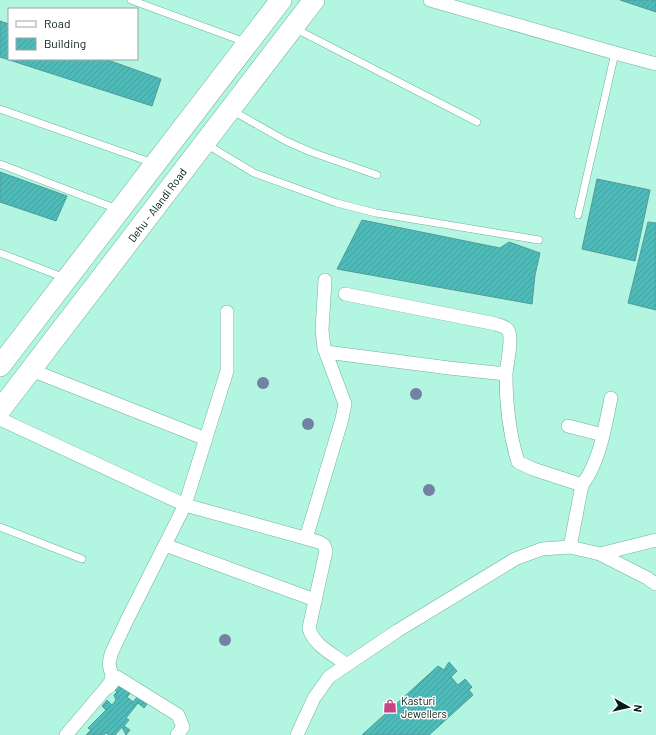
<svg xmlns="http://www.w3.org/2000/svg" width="656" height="735" font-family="Barlow,sans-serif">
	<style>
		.building { fill: url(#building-hatch); stroke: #519b99 }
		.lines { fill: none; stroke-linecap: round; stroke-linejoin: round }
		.lane-casing { stroke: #6fb19d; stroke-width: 8 }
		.street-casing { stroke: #6fb19d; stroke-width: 14 }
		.primary-casing { stroke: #6fb19d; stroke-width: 22 }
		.lane { stroke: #fff; stroke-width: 7 }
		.street { stroke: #fff; stroke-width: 13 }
		.primary { stroke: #fff; stroke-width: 21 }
		.tree { fill: #7282a3 }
		.labels { text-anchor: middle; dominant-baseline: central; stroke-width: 3; stroke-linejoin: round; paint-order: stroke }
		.street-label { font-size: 11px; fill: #031e18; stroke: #fff }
		.poi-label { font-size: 11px; fill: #031e18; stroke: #fff; text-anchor: start }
	</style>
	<defs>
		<pattern id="building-hatch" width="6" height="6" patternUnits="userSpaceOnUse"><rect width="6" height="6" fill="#50bab8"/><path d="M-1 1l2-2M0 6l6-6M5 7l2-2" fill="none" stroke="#449f9d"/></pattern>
	</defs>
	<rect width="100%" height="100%" fill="#b2f6e1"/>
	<path class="building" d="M620,0H656V12Z
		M0,21L9,24V59H105L161,79L152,106L0,57Z
		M0,172L67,196L56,221L0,202Z
		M597,179L650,190L635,261L582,249Z
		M362,220L500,248L509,242L540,253L535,275L532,304L337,269Z
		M648,222L656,223V310L628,303Z
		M449,662L457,671L451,677L458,685L465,679L472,687L469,690L473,695L429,735H362L438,666L444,670Z
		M119,680L132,691L127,697L133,702L138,696L147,704L144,708L138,703L126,718L129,720L124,726L130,730L126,735L122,727L115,735H109L106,733L104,735H86L91,730L88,728L106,710L102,706L107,700L112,705L116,700L114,695L117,692L113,688Z"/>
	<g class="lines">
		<g class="lane-casing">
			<path id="lane" d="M131,0L245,42
				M294,28L477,122
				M0,109L153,163
				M231,110L286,141L311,152L377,175
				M206,144L254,173L337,203L376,213L539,240
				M0,164L117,209
				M578,215L615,53
				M0,253L65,278
				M0,527L82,559"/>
		</g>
		<g class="street-casing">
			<path id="street" d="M430,0L615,53L656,64
				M345,294L496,324C500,326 505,326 508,330C513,337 507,364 506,374
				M326,352L449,368L506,374C506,404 509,433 518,462L533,469L582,485L570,547
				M31,370L206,439
				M0,419L185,505L319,542L324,545L326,551L309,628C313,645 333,654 347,665
				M568,426L603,435
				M582,485C600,462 605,426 611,398
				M306,538L342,419L345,404L324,348L322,330L325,280
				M165,545L315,600
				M600,554L656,540
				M109,687L117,677L178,715L183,727L177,735
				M66,735L106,688L111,681L112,676L109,664L111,654L127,620L185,505L227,371V312
				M297,735L314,698L329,677L397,631L515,559L542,549L570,547L600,554L647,578L656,584"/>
		</g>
		<g class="primary-casing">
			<path id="primary" d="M0,366L281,0
				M0,410L314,0"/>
		</g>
		<use href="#lane" class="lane"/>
		<use href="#street" class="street"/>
		<use href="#primary" class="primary"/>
	</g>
	<g class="tree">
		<circle cx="263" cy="383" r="6"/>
		<circle cx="416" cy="394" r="6"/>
		<circle cx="308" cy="424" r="6"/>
		<circle cx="429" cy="490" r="6"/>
		<circle cx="225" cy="640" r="6"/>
	</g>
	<defs>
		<g id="shop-bare" transform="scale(1.08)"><path d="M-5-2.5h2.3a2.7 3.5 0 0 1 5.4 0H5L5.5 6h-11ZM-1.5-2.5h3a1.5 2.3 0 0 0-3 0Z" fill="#c84284" stroke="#fff" stroke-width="2.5" paint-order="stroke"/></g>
	</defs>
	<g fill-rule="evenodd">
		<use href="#shop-bare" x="390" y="706"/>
	</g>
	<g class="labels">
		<g class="street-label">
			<text transform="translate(157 205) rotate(-53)">Dehu - Alandi Road</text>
		</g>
		<g class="poi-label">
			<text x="401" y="700">Kasturi<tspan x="401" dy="13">Jewellers</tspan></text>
		</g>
	</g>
	<rect x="8" y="8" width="130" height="52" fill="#ffffff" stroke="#9aa5a3"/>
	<rect x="16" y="21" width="20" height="6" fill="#ffffff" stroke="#9aa5a3"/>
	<text x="44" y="28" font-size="12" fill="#031e18">Road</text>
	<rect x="16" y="38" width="20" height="12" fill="url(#building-hatch)" stroke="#9aa5a3"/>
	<text x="44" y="48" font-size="12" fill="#031e18">Building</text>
	<g transform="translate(628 707) rotate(98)" stroke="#ffffff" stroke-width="3" paint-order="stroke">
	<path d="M0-3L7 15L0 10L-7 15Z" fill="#031e18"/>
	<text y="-6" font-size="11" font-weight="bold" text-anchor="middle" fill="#031e18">N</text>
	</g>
</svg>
